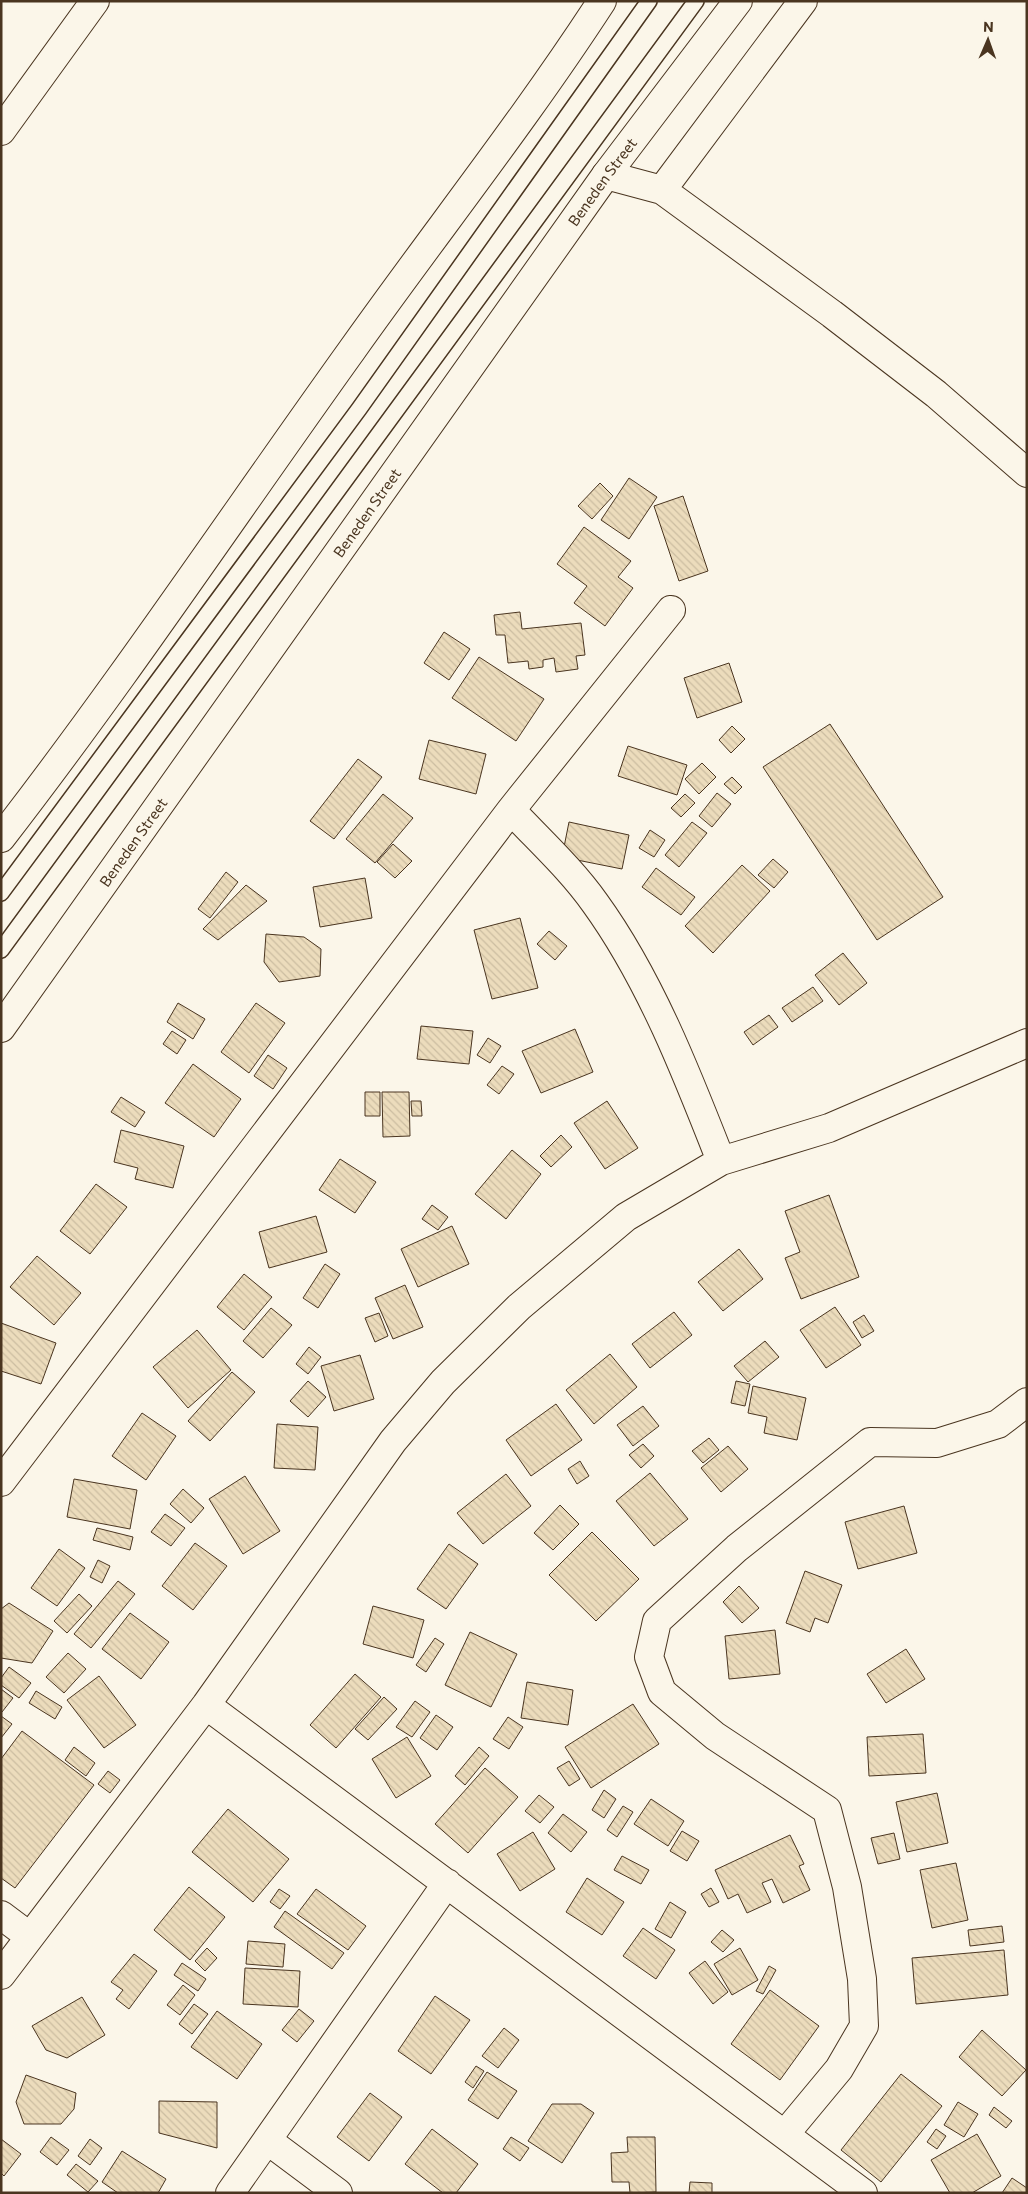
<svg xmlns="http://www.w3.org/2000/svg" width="1028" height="2194" font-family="Commissioner,sans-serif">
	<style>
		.building { fill: url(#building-back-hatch); stroke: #4a3520 }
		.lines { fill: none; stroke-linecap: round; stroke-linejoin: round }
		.lane-casing { stroke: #4a3520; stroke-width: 18 }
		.street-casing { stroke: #4a3520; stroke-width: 30 }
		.secondary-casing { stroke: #4a3520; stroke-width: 30 }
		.lane { stroke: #fbf6e9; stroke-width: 15 }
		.street { stroke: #fbf6e9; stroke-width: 28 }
		.secondary { stroke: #fbf6e9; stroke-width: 28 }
		.labels { text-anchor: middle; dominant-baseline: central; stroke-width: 4; stroke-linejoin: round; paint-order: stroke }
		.street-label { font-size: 15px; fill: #4a3520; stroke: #fbf6e9 }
	</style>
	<defs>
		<pattern id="building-back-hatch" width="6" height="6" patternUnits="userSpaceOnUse" patternTransform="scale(1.25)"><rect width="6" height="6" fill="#ecdcbc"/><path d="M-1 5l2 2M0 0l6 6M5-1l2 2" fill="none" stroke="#ccbda1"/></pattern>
	</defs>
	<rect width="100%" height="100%" fill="#fbf6e9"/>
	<path class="building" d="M629,478L657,497L629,539L601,520Z
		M600,483L613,496L592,519L578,506Z
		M683,496L708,571L679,581L654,506Z
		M584,527L631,561L618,577L633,588L605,626L574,603L587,586L557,564Z
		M520,612L522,629L581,623L585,655L576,656L578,669L556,672L554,658L543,660V667L529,669L528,661L508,663L505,635H496L494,615Z
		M444,632L470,649L449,680L424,663Z
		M479,657L544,699L516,741L452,698Z
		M729,663L742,702L697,718L684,678Z
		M830,724L943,897L877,940L763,767Z
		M732,726L745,739L731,753L719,740Z
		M429,740L486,754L476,794L419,779Z
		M628,746L687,765L677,795L618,776Z
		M358,759L382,777L334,839L310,821Z
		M702,763L716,777L699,794L685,779Z
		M732,777L742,787L735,794L724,784Z
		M717,793L731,804L712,827L699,816Z
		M383,794L413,818L375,863L346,839Z
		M685,794L695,803L681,817L671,808Z
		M569,822L629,835L622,869L562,857Z
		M692,822L707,833L679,867L665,855Z
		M650,830L665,840L654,857L639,848Z
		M393,844L412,861L395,878L377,862Z
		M773,859L788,872L774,888L758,875Z
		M742,865L770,891L713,953L685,926Z
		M656,868L695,897L681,915L642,887Z
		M226,872L238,882L210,918L198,909Z
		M365,878L372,918L320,927L313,887Z
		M246,885L267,901L218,940L203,929Z
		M520,918L538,988L492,999L474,930Z
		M549,931L567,946L555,960L537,944Z
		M266,934L304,937L321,949L320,976L279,982L264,962Z
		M843,953L867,983L839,1005L815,975Z
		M813,987L823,1001L792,1022L782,1008Z
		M178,1003L205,1019L193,1039L167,1022Z
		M256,1003L285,1023L249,1073L221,1052Z
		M769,1015L778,1027L753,1045L744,1032Z
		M421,1026L473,1031L469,1064L417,1059Z
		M575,1029L593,1072L541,1093L522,1051Z
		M172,1031L186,1040L177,1054L163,1044Z
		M488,1038L501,1046L490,1063L477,1055Z
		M268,1055L287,1068L273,1089L254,1076Z
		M193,1064L241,1099L214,1137L165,1103Z
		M502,1066L514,1074L499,1094L487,1085Z
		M365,1092H380V1116H365Z
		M382,1092H409L410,1136L383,1137Z
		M121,1097L145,1112L135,1127L111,1112Z
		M411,1101H421L422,1116H412Z
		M607,1101L638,1148L605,1169L574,1123Z
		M121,1130L184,1146L173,1188L135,1179L138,1168L114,1162Z
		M561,1135L572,1147L551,1167L540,1156Z
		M512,1150L541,1174L506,1219L475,1194Z
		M340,1159L376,1182L355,1213L319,1190Z
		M96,1184L127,1207L90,1254L60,1231Z
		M829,1195L859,1277L801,1299L785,1258L800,1252L785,1211Z
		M432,1205L448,1217L438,1230L422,1219Z
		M316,1216L327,1252L269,1268L259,1232Z
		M452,1226L469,1264L418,1287L401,1249Z
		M739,1249L763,1279L723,1311L698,1282Z
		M37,1256L81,1293L54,1325L10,1287Z
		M325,1264L340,1274L318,1308L303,1298Z
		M244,1274L272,1297L244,1330L217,1307Z
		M405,1285L423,1327L393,1339L375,1298Z
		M835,1307L861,1345L826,1368L800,1330Z
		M271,1308L292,1325L263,1358L243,1341Z
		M674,1312L692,1335L650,1368L632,1344Z
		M379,1313L388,1336L375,1342L365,1318Z
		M864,1315L874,1331L862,1338L853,1322Z
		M1,1323L56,1343L41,1384L1,1371Z
		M197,1330L231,1370L188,1408L153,1367Z
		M765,1341L779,1357L748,1382L734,1366Z
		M309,1347L321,1357L308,1374L296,1364Z
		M610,1354L637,1387L594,1424L566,1390Z
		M360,1355L374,1399L334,1411L321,1366Z
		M232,1372L255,1392L210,1441L188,1421Z
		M308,1381L326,1397L308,1417L290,1401Z
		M736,1381L750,1384L745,1406L731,1403Z
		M753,1386L806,1398L797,1440L764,1433L767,1417L748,1413Z
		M556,1404L582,1440L531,1476L506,1440Z
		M643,1406L659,1426L633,1446L617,1425Z
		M142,1413L176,1436L146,1480L112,1456Z
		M277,1424L318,1427L315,1470L274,1468Z
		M709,1438L719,1450L703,1463L692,1451Z
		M643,1444L654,1456L641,1468L629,1455Z
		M728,1446L748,1469L721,1492L701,1468Z
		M580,1461L589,1476L577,1484L568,1469Z
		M650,1473L688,1519L654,1546L616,1501Z
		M506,1474L531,1506L483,1544L457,1513Z
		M245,1476L280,1531L243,1554L209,1499Z
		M74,1479L137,1490L130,1529L67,1517Z
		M183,1489L204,1508L191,1523L170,1504Z
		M560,1505L579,1524L553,1550L534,1533Z
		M904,1506L917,1553L858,1569L845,1522Z
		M165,1514L185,1528L171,1546L151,1532Z
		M97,1528L133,1537L130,1550L93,1540Z
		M592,1532L639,1579L596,1621L549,1575Z
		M195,1543L227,1566L193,1610L162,1586Z
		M449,1544L478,1564L446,1609L417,1589Z
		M59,1549L85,1568L57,1606L31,1588Z
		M98,1560L110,1566L102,1583L90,1577Z
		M805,1571L842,1585L828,1623L815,1618L810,1632L786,1623Z
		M118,1581L135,1594L91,1648L74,1634Z
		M739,1586L759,1608L742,1623L723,1602Z
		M79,1594L92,1606L67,1633L54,1621Z
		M9,1603L53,1631L32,1663L1,1658V1609Z
		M373,1606L424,1620L413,1658L363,1644Z
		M130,1613L169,1642L141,1679L102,1649Z
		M775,1630L780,1674L729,1679L725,1636Z
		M470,1632L517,1654L491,1707L445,1685Z
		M435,1638L444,1644L426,1672L416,1665Z
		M906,1649L925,1679L886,1703L867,1674Z
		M68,1653L86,1669L64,1693L46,1677Z
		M9,1667L31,1683L19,1698L1,1685V1678Z
		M355,1674L381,1697L336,1748L310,1725Z
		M99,1676L136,1725L104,1748L67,1700Z
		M527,1682L573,1690L568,1725L521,1718Z
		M1,1689L13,1698L2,1712L1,1711Z
		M36,1691L62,1707L55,1719L29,1703Z
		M384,1697L397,1709L368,1740L355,1729Z
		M415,1701L430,1712L412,1737L396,1727Z
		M633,1704L659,1744L591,1788L565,1747Z
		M436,1715L453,1727L437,1750L420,1738Z
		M1,1716L12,1724L1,1738Z
		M508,1717L523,1727L509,1749L493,1739Z
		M22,1731L94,1785L15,1888L1,1878V1759Z
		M923,1734L926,1773L869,1776L867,1737Z
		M407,1737L431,1776L396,1798L372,1759Z
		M74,1747L95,1763L86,1776L65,1760Z
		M479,1747L489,1756L465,1785L455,1776Z
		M569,1761L580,1779L569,1786L557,1768Z
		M485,1768L518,1797L468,1853L435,1824Z
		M108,1771L120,1780L110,1793L98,1784Z
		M604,1790L616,1799L604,1818L592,1810Z
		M937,1793L948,1843L907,1852L896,1802Z
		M539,1795L554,1807L540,1823L525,1811Z
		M651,1799L684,1821L668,1846L634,1824Z
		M623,1806L633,1812L617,1837L607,1830Z
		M228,1809L289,1859L253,1902L192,1852Z
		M563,1814L587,1832L571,1852L548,1833Z
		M682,1831L699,1841L687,1861L670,1851Z
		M533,1832L555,1869L520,1891L497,1854Z
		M894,1833L900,1859L878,1864L871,1838Z
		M790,1835L804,1864L799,1866L810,1890L783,1903L772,1879L762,1883L771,1902L747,1913L738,1894L728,1899L715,1870Z
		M622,1856L649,1870L641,1884L614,1870Z
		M956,1863L968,1920L932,1928L920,1870Z
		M587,1878L624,1902L602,1935L566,1912Z
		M189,1887L225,1917L190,1960L154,1930Z
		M711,1888L719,1902L709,1907L701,1894Z
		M279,1889L290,1896L280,1909L270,1902Z
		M316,1889L366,1926L348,1950L297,1914Z
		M670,1902L686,1912L671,1938L655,1929Z
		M285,1911L344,1953L332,1969L274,1927Z
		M1002,1926L1004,1942L970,1946L968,1930Z
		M643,1928L675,1950L656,1979L623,1956Z
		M722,1930L734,1940L723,1952L711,1942Z
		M248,1941L285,1944L283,1967L246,1964Z
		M207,1948L217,1958L205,1971L195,1961Z
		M740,1948L758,1980L732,1995L714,1964Z
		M1004,1950L1008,1995L916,2004L912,1958Z
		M134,1954L157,1971L129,2009L116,1999L123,1990L111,1982Z
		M705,1961L728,1992L713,2004L689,1973Z
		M182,1963L206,1979L198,1991L174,1975Z
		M769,1966L776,1970L763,1994L756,1991Z
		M245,1968L300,1971L298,2007L243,2004Z
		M183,1985L195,1995L180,2015L167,2005Z
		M770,1990L819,2026L780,2080L731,2044Z
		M435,1996L470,2020L431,2074L398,2051Z
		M82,1997L105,2035L67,2058L46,2050L32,2026Z
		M194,2004L208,2014L192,2034L179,2024Z
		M299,2009L314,2021L297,2042L282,2030Z
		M217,2011L262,2044L237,2079L191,2047Z
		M504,2028L519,2040L498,2068L482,2056Z
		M982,2030L1026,2070L1002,2096L959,2057Z
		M476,2066L484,2071L473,2088L465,2082Z
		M487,2072L517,2091L498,2119L468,2100Z
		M901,2074L942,2106L881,2182L841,2150Z
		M26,2075L76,2093L74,2109L61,2124H24L16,2102Z
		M370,2093L402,2117L369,2161L337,2137Z
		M159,2101L217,2102V2148L159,2133Z
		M958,2102L978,2114L964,2137L944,2125Z
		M552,2104H581L594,2113L562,2163L528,2141Z
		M994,2107L1012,2121L1006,2128L989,2115Z
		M432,2129L478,2164L456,2193H443L405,2164Z
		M936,2129L946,2136L937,2149L927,2142Z
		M977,2134L1001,2176L972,2193H950L931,2160Z
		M51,2137L69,2150L57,2165L40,2152Z
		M511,2137L529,2148L520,2161L503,2149Z
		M627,2137H655L656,2192L630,2193L629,2182H612L611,2153L628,2152Z
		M1,2139L21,2154L4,2176L1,2173Z
		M90,2139L102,2148L90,2165L78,2156Z
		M122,2151L166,2179L158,2193H118L102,2182Z
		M76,2164L98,2181L88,2192L67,2175Z
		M1012,2178L1027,2188V2193H1002Z
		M690,2182L712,2183V2193H689Z"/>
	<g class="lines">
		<g class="lane-casing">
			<path id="lane" d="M1,893L359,409L649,1
				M1,950L696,1"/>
		</g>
		<g class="street-casing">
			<path id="street" d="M1,131L95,1
				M606,175L662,190L832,314L936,394L1027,473
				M662,190L803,1
				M511,810C539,840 571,869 595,903C650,979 687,1074 721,1161
				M1,1482L511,810L671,610
				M206,1705L863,2193
				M1,1915L29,1936
				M1,1975L206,1705L393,1441L443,1382L519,1307L626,1217L721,1161L829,1128L1027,1043
				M785,2134L839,2069L864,2026L862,1979L847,1887L827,1810L715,1736L662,1692L649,1657L657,1621L737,1548L870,1442L937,1443L998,1424L1027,1402
				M267,2140L338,2193
				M230,2193L447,1883"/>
		</g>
		<g class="secondary-casing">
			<g id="secondary">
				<path d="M1,838C124,679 235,513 352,350C435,233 524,121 602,1"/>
				<path id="s1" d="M1,1028L606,175L738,1"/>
			</g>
		</g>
		<use href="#lane" class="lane"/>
		<use href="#street" class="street"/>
		<use href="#secondary" class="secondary"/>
	</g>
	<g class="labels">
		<g class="street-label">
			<text stroke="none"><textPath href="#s1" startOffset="1038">Beneden Street</textPath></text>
			<text stroke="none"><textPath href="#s1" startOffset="632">Beneden Street</textPath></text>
			<text stroke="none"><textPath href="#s1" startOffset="228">Beneden Street</textPath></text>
		</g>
	</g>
	<rect width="1028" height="2194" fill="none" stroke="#4a3520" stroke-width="5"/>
	<g transform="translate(988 40) rotate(2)" stroke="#fbf6e9" stroke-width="4" paint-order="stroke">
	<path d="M0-4L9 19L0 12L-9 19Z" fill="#4a3520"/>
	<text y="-8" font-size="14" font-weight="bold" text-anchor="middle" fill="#4a3520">N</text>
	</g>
</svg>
